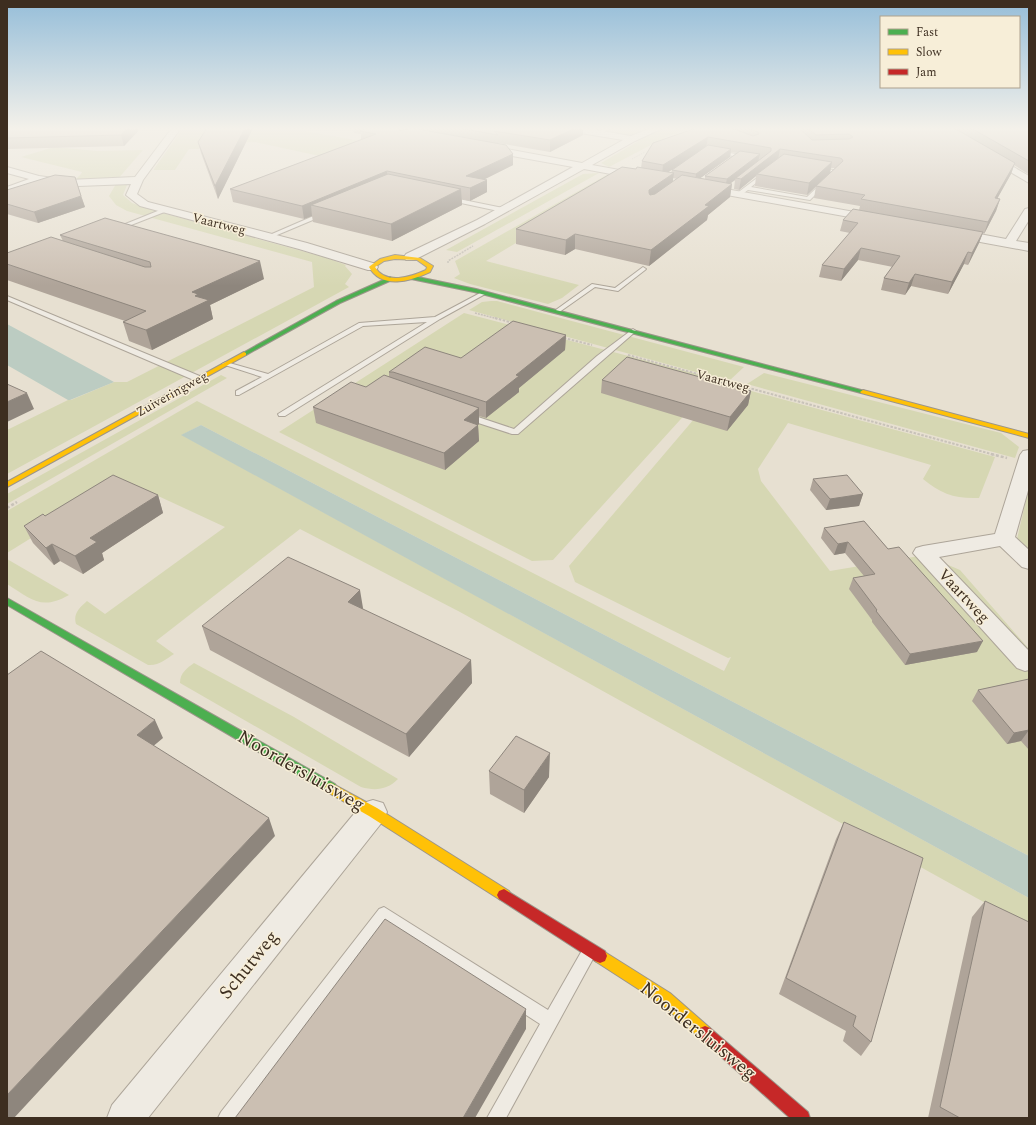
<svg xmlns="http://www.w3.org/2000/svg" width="1036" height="1125" font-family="Spectral,serif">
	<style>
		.green { fill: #d6d7b3 }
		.water { fill: #bcccc2 }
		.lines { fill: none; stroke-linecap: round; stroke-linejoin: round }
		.lane-casing { stroke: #ada599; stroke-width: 2 }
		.street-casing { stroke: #ada599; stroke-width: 2 }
		.fast-casing { stroke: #9c958a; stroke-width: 2 }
		.slow-casing { stroke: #9c958a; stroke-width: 2 }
		.jam-casing { stroke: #9c958a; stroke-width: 2 }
		.path-far3 { stroke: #c8c2b9; stroke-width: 1; stroke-dasharray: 1.5 1; stroke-linecap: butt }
		.path-far2 { stroke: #c8c2b9; stroke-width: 1.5; stroke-dasharray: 2 1; stroke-linecap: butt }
		.path-far1 { stroke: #c8c2b9; stroke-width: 2; stroke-dasharray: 2.5 1.5; stroke-linecap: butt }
		.path { stroke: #c8c2b9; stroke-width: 2.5; stroke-dasharray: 3 2; stroke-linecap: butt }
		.lane { fill: #efebe3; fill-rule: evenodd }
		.street { fill: #efebe3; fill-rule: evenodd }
		.fast { fill: #4caf50; fill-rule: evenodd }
		.slow { fill: #ffc107; fill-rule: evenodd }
		.jam { fill: #c62828; fill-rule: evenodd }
		.wall { fill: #afa499; fill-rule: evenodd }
		.shaded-wall { fill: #8e867d }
		.building { fill: #cbbfb2; stroke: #8e867d }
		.labels { text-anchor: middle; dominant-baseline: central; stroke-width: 3; stroke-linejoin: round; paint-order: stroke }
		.far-street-label { font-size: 13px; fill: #3d2e20; stroke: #f7eed8 }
		.street-label { font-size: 16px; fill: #3d2e20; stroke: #f7eed8 }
		.near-street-label { font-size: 19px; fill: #3d2e20; stroke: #f7eed8 }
	</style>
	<rect width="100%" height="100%" fill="#e7e0d1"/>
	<path class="green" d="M183,128H289L360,141L329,158L255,142L210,144L207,149H189L175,170H154V169Z
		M611,128H646L633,135L604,132Z
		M664,128H693L666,137L609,167L601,163L649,135Z
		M54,147L97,151L143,150L117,180L74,181L81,174L82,172L21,157Z
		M599,173L457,252L446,250L583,174Z
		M610,173L621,180L486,261L579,285L562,298L548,304L470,284L454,278L460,274L455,261Z
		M116,184L127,185L123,195L132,203L155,211L324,257L346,265L345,266L352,274L345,284L349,287L7,474V430L68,400H71L114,382H127L314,287L312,262L127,211L116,205L109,196Z
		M491,301H497L744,367L729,381L469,310L482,302Z
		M464,313L724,381L709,388L553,560L532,561L279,432Z
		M764,373L1001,433L1019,447L1015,458L747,384Z
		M221,375L227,378L7,504V494Z
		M733,386L995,457L979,498C955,499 941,494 923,479L931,465L788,423L758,469L761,481L830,571L925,555L960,570L1029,649V856L201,425L182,435L1029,898V927L460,612L300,529L156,641L174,654C166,659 159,666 148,665L76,624C73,614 79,608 87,601L105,614L225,527L156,495L115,486L7,553V511L197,401L724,671L731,657L728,658L575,582L569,566L717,392Z
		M1029,487V550L1017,539Z
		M7,559L69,595C41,611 31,599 7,584Z
		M194,663L294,717L398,779C387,790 375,791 361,787L180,683C180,673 187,668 194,663Z"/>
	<path class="water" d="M7,324L114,382L70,400H68L7,365Z
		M201,425L1029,856V898L181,435Z"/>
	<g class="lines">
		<g class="lane-casing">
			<path id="lane" d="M605,128H611L598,134L595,133Z
				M718,151L766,159L768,160L760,166L758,165L762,161L716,153Z
				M815,167L839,171L810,200L748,190L741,195L736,194L765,172L767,174L751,187L807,197L833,172L815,169Z
				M449,197L503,208L506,210L503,212L447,200L446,199Z
				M165,208L168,210L167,211L126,227L129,229L128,230H124L118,227Z
				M325,211L327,212V214L270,238L265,237Z
				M643,267L646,269L645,270L618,291L595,287L558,313L553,312L592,284L615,288Z
				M482,292L487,293L440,319L285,416H279L278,414L427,322L363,326L239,395H236V391L262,377L222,364L226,362L268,374L359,323L435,317Z
				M7,296L202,377L203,379L202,381H196L7,300Z
				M633,329L636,331L635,332L518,434H512L463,418L462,416L466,414H469L514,429L597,356Z
				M384,907L548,1010L584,947L589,944L594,947L597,952L594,957L506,1118H487L540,1024L386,924L238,1118H218L221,1112L379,909Z"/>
		</g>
		<g class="street-casing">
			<path id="street" d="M172,128H181L143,180L137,194L148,202L307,243L376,264L378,267L376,270H368L299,249L140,206L126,195L131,184L78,186L41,182L7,193V187L29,179L7,173V167L39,176L68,180L135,177Z
				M564,128H585L631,136L651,128H663L635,141L592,165L647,175L648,177L647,179L643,180L584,169L485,224L414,260H406L404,257L406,254L477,220L573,167L485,151L480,148L482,146L485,145L582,163L623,140L568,131Z
				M936,128H947L1029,176V183Z
				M703,185L877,216L881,217L883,219L881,221L877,222L699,190L698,188L699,186Z
				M1029,208V220L1016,241L1029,243V251L953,237L949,235L947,233L949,231L953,229L1006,239L1025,209Z
				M1029,450V487L1015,537L1029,550V569L1022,567L1000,546L939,557L1029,651V670L1025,671L1017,668L913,553L916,548L923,546L995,534L1020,455L1023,451Z
				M373,800L383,803L387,812L383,821L148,1118H107L112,1105L363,803Z"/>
		</g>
		<g class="fast-casing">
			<path id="fast" d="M413,276L476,289L865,391L866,392L865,393H861L474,292L411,279V277Z
				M390,277L393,279L392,280L340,303L246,355L241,354L336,301Z
				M7,598L335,784L337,788L335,792L331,793L327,792L7,605Z"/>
		</g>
		<g class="slow-casing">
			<path id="slow" d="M395,255L420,258L433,266L430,272C411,281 382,290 369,267L370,266L380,259ZM395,259L417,260L427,267L426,270C411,277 385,285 375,267L384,261Z
				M244,352L246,353V355L7,487V482Z
				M863,390L1029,434V438L861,393L860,392Z
				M331,783L377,808L509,891L511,895L509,899L504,901L499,899L369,816L327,792L325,788L327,784Z
				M600,949L670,993L710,1028L712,1033L710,1038L705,1040L700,1038L660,1003L595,961L593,956L595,951Z"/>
		</g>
		<g class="jam-casing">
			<path id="jam" d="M504,889L605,951L607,956L605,961L600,963L595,961L499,899L497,895L499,891Z
				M705,1026L710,1028L808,1112L810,1118H790L700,1038L698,1033L700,1028Z"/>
		</g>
		<path class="path-far3" d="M632,159L645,152"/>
		<path class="path-far2" d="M448,263V261L473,246
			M475,313L498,319"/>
		<path class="path-far1" d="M495,318L513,323
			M564,338L592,345
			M628,355L995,455"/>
		<path class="path" d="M991,454L1007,458
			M7,508L17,502"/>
		<use href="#lane" class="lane"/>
		<use href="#street" class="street"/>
		<use href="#fast" class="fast"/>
		<use href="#slow" class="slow"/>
		<use href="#jam" class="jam"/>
	</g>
	<path class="wall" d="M7,128H144L140,129L124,146L7,149Z
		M207,128H253L218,199L201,153L198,142Z
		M353,128H583V135L550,152L498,143L513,154V165L485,179L487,180V192L470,201L462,199V205L392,241L313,222L312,216L304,219L233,202L230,189L361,140V134L354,133Z
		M696,128H1029V174H1028L1014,165L1011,174L997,198L1000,199L996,211L984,234L983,233L979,243L968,265L964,264L948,294L911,286L905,295L881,290L884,278L893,267L858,260L841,281L819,277L822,265L850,233L840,231L843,220L859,210L860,206L814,198L816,186L835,168H831L830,173L807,195L755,186L756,176L739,190L734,189L735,180L730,184H732L730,197L708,215L707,220L649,266L575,249L565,255L516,244V229L636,169L641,168L642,161ZM731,152L737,153L705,176V179L700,178L730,157ZM672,170L671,173L668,172ZM673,178L677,179L673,182Z
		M75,177L85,207L38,223L7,214V190Z
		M60,235L264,279L210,305L213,319L152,350L129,341L123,322L125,321L7,280V253L63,241Z
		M566,335L565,350L519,388V392L486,418L479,416V424L478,425L479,441L445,470L316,423L313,407L366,387L389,377V372L461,358Z
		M602,380L751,391L748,405L727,431L601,393Z
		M813,479L863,494L859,506L826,510L810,490Z
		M158,495L163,513L102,553L104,560L83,574L60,561L54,565L33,543L24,526L45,516Z
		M864,521L977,652L905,665L872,622V620L849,589L853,578L864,576L845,553L834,555L821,538L824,528Z
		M202,626L471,660L472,683L409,757L210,650Z
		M1029,679V750L1021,741L1007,744L972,701L978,690Z
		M489,771L549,777L524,813L490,794Z
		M844,822L871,1042L861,1056L843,1041L846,1031L779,994L836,839Z
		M985,901L1029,1118H928L972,917Z"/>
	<path class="shaded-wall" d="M127,128L140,129L124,146L121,135Z
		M245,128H253L218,199L215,186Z
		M398,128H401L402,137Z
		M575,128H583V135L550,152V140Z
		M708,137L706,148L662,176L663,165Z
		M731,149L730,157L695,182L696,174Z
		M780,149L778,160L757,174L756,176L739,190L741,179Z
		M513,154V165L467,188L466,176Z
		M760,154L758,162L736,178L735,180L725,187L727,179Z
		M832,162L830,173L807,195L809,183Z
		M1015,163L1011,174L991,210L995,198Z
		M387,171L388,184L311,205L312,216L304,219L302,206Z
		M674,173L672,187L648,204L649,190Z
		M487,180V192L470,201V188Z
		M732,184L730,197L708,215L707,220L649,266L651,250L705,205Z
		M461,189L462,205L392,241L391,224Z
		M81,196L85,207L38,223L34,212Z
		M1000,199L996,211L984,234L988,222Z
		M983,232L979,243L968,265L972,253Z
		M575,234V249L565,255L566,240Z
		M861,248L858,260L841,281L844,269Z
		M968,252L964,264L948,294L952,282Z
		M260,261L264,279L210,305L213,319L152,350L146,330L192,292Z
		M915,274L911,286L905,295L909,283Z
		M566,335L565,350L519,388V392L486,418V402L516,375Z
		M751,391L748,405L727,431L730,417Z
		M27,393L34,409L7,422V402Z
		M479,408V424L478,425L479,441L445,470L444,453L464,420Z
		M863,494L859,506L826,510L830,499Z
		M158,495L163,513L102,553L104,560L83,574L75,556L90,538Z
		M848,542L845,553L834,555L838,544Z
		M52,544L60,561L54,565L46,548Z
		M360,590L364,614L348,602Z
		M983,641L977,652L905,665L910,654Z
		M471,660L472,683L409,757L406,734Z
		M155,720L163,738L145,753L137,735Z
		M1029,730L1021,741L1007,744L1014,733Z
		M550,753L549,777L524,813V790Z
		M269,818L275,836L14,1118H7V1095Z
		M526,1009V1029L475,1118H463Z"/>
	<path class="building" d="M7,128H127L121,135L7,138Z
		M207,128H245L215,186L198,142Z
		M369,128H398L400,131L412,128L506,145L513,154L466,176L487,180L470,188L387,171L302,206L230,189L376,134L360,131Z
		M459,128H575L550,140L494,131L498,135Z
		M696,128H731L753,136L759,134L758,132L747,128H799L812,140L849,139L853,137L849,134L816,135L808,128H954L1015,163L995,198L1000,199L988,222L861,199L865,195L816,186L843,161L842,159L840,158L780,149L741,179L736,178L771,151V148L708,137L663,165L642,161L653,143Z
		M971,128H1029V161Z
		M708,145L731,149L696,174L672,170Z
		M740,151L760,154L727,179L705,176Z
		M784,154L832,162L809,183L757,174Z
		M622,167L636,169L637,167L674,173L649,190V193L650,195L655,194L682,175L732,184L705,205L709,206L651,250L575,234L566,240L516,229Z
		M388,174L461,189L391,224L311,205Z
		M55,175L75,177L81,196L34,212L7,204V190Z
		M853,209L983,232L972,253L968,252L952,282L915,274L909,283L884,278L900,256L861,248L844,269L822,265L858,223L843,220Z
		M105,218L260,261L192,292L198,294L195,296L209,300L146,330L123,322L146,311L7,264V253L51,237L145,267H151L150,262L60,235Z
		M513,321L566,335L516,375L519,376L486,402L393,372H389L425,347L461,358Z
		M627,357L751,391L730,417L602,380Z
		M384,375L479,408L464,420L478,425L444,453L313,407L351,382L366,387Z
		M7,384L27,393L7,402Z
		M113,475L158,495L90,538L97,542L75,556L52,544L46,548L24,526L43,514L45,516Z
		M847,475L863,494L830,499L813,479Z
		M864,521L888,549L899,547L983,641L910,654L876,611L877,610L853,578L875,574L848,542L838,544L824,528Z
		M288,557L360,590L348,602L471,660L406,734L202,626Z
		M41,651L155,720L137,735L269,818L7,1095V675Z
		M1029,679V730L1014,733L978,690Z
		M516,736L550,753L524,790L489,771Z
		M844,822L923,858L871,1042L853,1026L856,1016L786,978Z
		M985,901L1029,922V1118H960L940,1107Z
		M385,919L526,1009L463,1118H235Z"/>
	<linearGradient id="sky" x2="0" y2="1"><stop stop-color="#96bed9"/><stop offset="0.45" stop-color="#f4f1ea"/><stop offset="1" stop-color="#f4f1ea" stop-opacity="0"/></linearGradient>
	<rect width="1036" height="286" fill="url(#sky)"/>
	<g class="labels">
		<g class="far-street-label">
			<text transform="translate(219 224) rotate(14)">Vaartweg</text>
			<text transform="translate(723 381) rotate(15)">Vaartweg</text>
			<text transform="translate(172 394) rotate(-29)">Zuiveringweg</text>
		</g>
		<g class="street-label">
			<text transform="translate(964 596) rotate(47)">Vaartweg</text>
		</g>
		<g class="near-street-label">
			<text transform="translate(301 771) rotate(30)">Noordersluisweg</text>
			<text transform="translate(249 965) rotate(-51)">Schutweg</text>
			<text transform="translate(698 1031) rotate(39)">Noordersluisweg</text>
		</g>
	</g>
	<rect width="1036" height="1125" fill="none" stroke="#3d2e20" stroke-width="16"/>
	<rect x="880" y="16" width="140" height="72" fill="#f7eed8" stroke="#ada18e"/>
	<rect x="888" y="29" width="20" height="6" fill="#4caf50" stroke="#ada18e"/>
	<text x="916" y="36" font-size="12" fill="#3d2e20">Fast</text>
	<rect x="888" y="49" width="20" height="6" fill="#ffc107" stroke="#ada18e"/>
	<text x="916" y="56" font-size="12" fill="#3d2e20">Slow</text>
	<rect x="888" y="69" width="20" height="6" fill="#c62828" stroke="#ada18e"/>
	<text x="916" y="76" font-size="12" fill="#3d2e20">Jam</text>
</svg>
